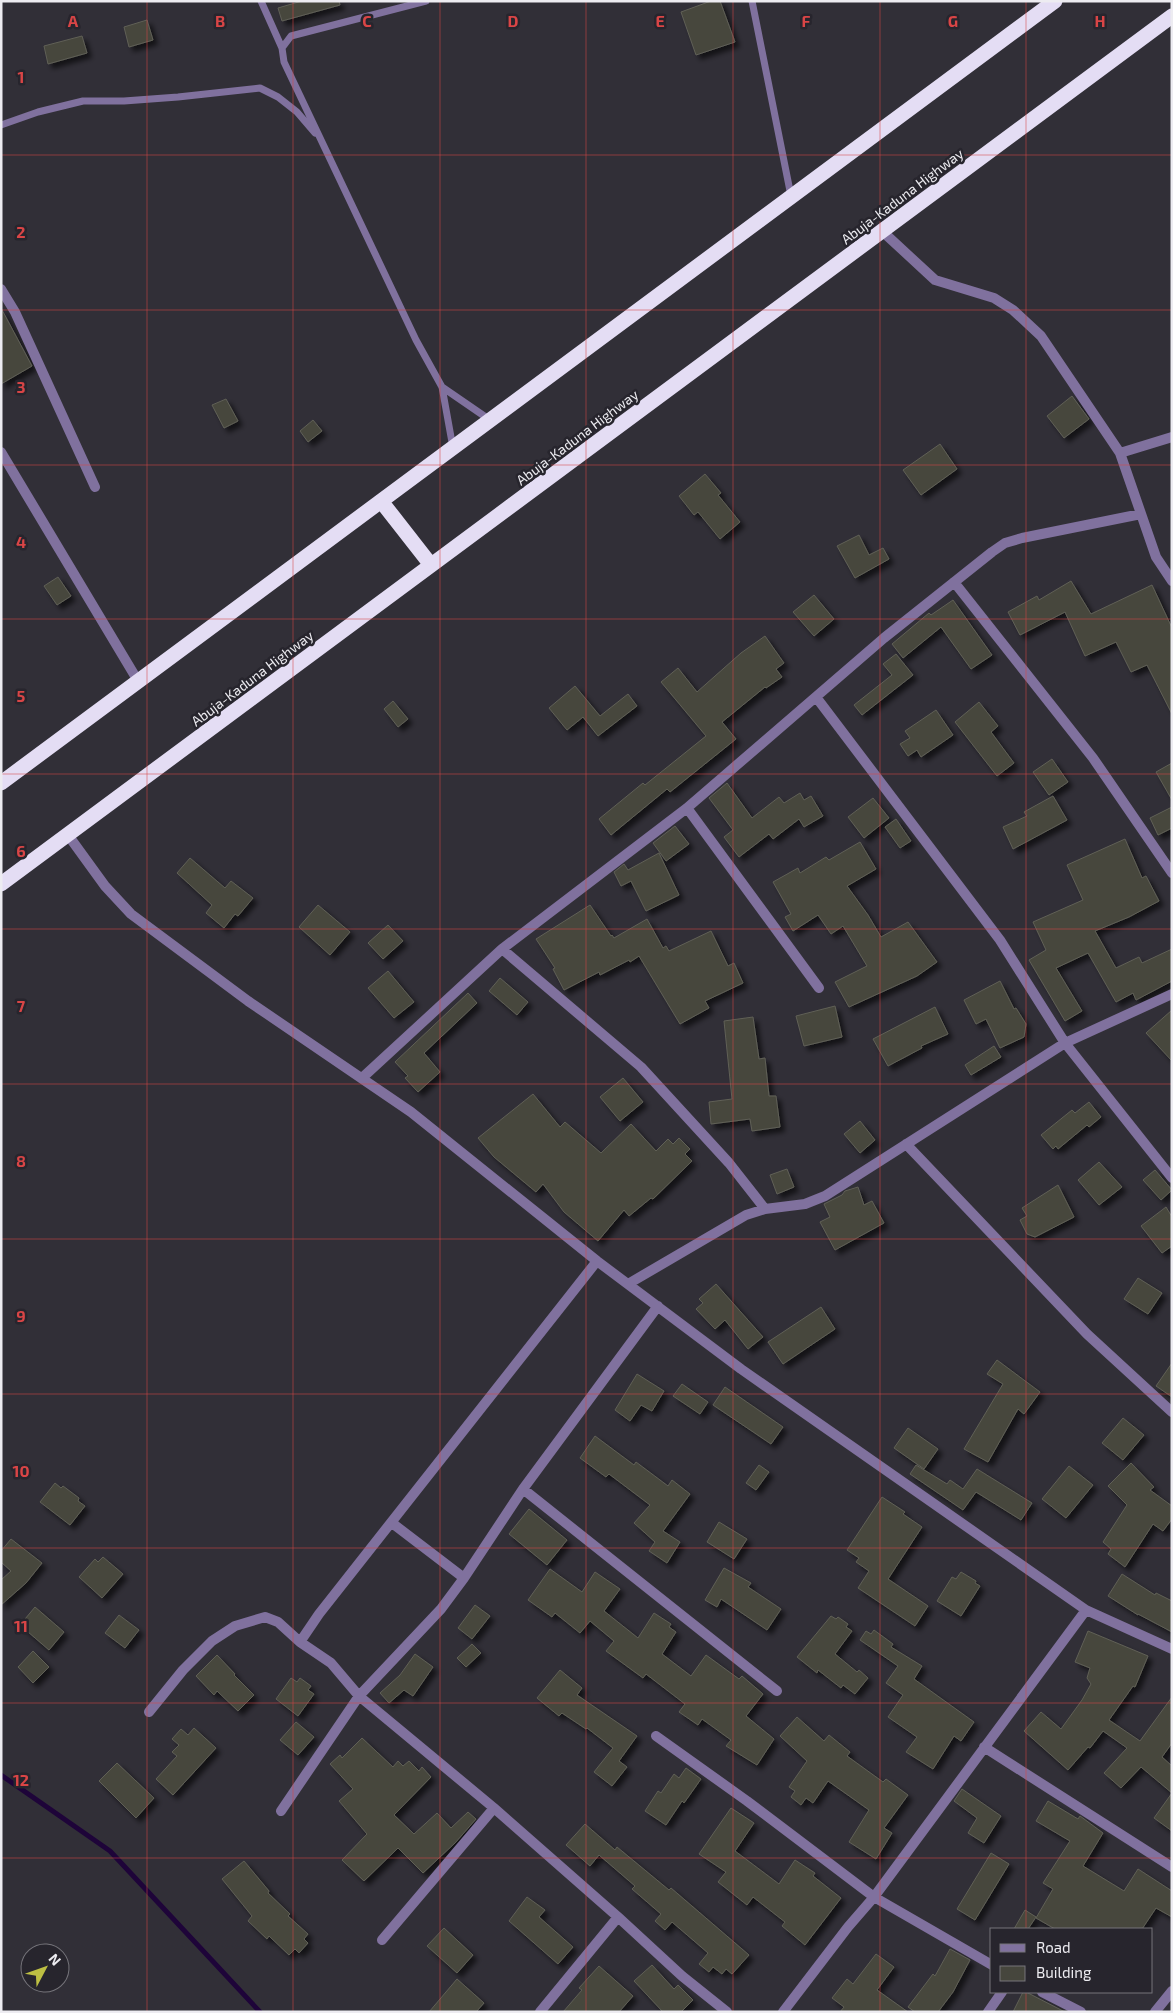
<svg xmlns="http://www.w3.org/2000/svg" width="1173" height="2013" font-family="'Exo 2',sans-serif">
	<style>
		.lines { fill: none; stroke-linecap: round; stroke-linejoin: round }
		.stream { stroke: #1e0439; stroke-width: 5 }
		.building { fill: #46463d; stroke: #606056; filter: url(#shadow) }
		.lane { stroke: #80719e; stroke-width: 7 }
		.street { stroke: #80719e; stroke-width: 10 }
		.highway { stroke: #e4ddf4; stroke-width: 15 }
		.grid { fill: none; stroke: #d94546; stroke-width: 1; stroke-opacity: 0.55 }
		.labels { text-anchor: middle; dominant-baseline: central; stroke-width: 5; stroke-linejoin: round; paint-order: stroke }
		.street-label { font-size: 14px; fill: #edecf1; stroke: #27252d }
		.grid-label { font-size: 16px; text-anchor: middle; font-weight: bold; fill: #d94546; stroke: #27252d; stroke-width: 5; stroke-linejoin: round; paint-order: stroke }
	</style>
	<defs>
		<filter id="shadow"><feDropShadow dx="4.5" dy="4.5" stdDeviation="2.5" flood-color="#0009"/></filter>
	</defs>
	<rect width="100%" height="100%" fill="#312f37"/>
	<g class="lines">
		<path class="stream" d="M1,1775L110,1851L260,2012"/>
	</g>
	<path class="building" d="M302,1H339L340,5L282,21L278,8Z
		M711,1H720L735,42L696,55L681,12Z
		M147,20L153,40L129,47L124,27Z
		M82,36L87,53L48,64L44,46Z
		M1,308L32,366L1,384Z
		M1072,396L1089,419L1064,438L1047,416Z
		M226,399L238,421L224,428L212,405Z
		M313,420L322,431L308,442L300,431Z
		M940,444L957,469L921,495L903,470Z
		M705,474L721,493L718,495L740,522L720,539L698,512L694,515L679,496Z
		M859,535L869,555L883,548L889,559L855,578L837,546Z
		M58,577L71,596L57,605L44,586Z
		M1071,581L1091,614L1152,585L1172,628V714L1147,665L1131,672L1116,642L1085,656L1065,612L1020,635L1008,612L1037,596L1039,600Z
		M814,595L834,619L814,636L793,612Z
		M953,600L992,655L971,669L941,627L903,658L892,644L929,613L931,615Z
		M765,636L784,663L776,669L782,677L766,688L765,687L722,722L736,739L670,792L667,789L611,835L599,819L643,783L645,785L706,736L661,682L678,668L697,692L741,653Z
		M896,654L913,675L862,715L854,705L892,675L883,664Z
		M575,686L600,716L628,694L637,706L598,736L583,717L567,730L549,708Z
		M393,701L408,719L398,727L384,709Z
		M979,702L998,726L991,732L1014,763L997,776L955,722Z
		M936,710L953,735L921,757L917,750L908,756L900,744L910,738L905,731Z
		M1052,759L1068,782L1049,795L1033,772Z
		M1172,763V800L1156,772Z
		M727,783L752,818L779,797L784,803L800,793L804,800L811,796L823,816L804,827L799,819L773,839L769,834L739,857L724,837L733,830L709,798Z
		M1053,796L1067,820L1013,849L1003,827L1027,816L1024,812Z
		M873,798L889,818L864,838L848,817Z
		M1172,807V828L1158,835L1150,818Z
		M896,819L911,841L900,848L885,827Z
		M675,826L689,844L666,861L653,843Z
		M1125,839L1142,878L1146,876L1159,901L1129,917L1095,931L1116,968L1139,957L1142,963L1172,949V981L1136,1000L1133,993L1116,1002L1088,953L1056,968L1082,1011L1065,1021L1029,960L1046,950L1033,922L1083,900L1067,865Z
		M860,842L876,869L847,886L868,915L881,937L908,922L937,962L917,976L849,1007L835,982L867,966L843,926L831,934L818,915L793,931L785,917L791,914L773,882L798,868L800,873L826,857L829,860Z
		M659,853L679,895L646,911L631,881L621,886L614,872L624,864L628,870Z
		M190,858L225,888L231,881L253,898L238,916L235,914L224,928L206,913L212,905L177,873Z
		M318,905L350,932L330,955L299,927Z
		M590,905L611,936L612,935L614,938L647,919L663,948L666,946L669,951L711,931L728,966L734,963L743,983L705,1001L709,1008L680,1024L639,956L630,962L629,960L600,975L599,972L564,990L553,969L555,968L536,939Z
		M388,925L403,941L383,959L368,943Z
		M388,971L414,1002L394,1018L368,988Z
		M500,978L528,1002L517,1015L489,991Z
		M1000,981L1014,1009L1016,1008L1026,1024L1024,1037L1000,1048L986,1019L976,1024L964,1000Z
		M468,993L477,1003L424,1053L440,1072L418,1092L405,1078L408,1076L395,1062Z
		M835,1006L842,1037L804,1046L796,1016Z
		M935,1007L948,1034L921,1046L922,1048L888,1066L873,1039Z
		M1172,1010V1061L1146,1033Z
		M753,1017L759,1059L765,1058L769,1096H776L780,1127L752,1131L750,1119L711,1124L709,1102L732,1099L724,1021Z
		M994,1046L1001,1057L971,1075L965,1065Z
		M623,1078L643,1102L620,1121L600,1097Z
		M533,1094L560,1127L565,1122L601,1153L631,1124L656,1151L668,1139L673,1144L679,1138L690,1149L685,1154L692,1161L653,1199L651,1198L629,1216L624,1210L598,1241L564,1212L543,1184L536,1192L494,1157L478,1138Z
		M1089,1102L1101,1117L1089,1127L1087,1125L1058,1149L1056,1146L1053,1149L1041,1135L1072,1110L1075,1113Z
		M860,1121L875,1140L860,1153L844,1134Z
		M1099,1162L1122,1187L1099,1205L1078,1180Z
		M787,1169L794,1187L777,1194L770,1175Z
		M1155,1170L1172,1190L1161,1200L1143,1180Z
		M1058,1185L1074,1217L1035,1237L1027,1234L1020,1220L1027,1216L1022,1208Z
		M858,1187L864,1205L872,1201L884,1223L835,1250L820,1222L830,1217L824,1204L842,1195L845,1191Z
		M1166,1207L1172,1217V1246L1162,1253L1141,1226Z
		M1138,1278L1162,1293L1148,1314L1124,1299Z
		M716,1284L763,1337L748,1349L725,1320L715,1329L696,1309L703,1303L699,1299Z
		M821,1307L835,1329L783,1364L768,1342Z
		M997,1360L1040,1392L1024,1414L1018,1409L988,1462L964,1449L1003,1384L987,1374Z
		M1172,1363V1397L1156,1386Z
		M637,1374L664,1391L652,1411L641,1405L630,1421L615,1410Z
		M682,1384L708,1402L700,1414L673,1396Z
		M725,1387L783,1427L771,1444L713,1405Z
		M1123,1418L1144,1435L1123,1460L1102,1443Z
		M908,1428L938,1449L924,1469L894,1448Z
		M595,1436L634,1465L636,1462L668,1486L672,1480L690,1494L663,1531L680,1542L667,1563L649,1551L655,1542L634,1523L650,1505L609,1474L606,1477L580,1458Z
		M1131,1463L1154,1487L1150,1490L1172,1506V1519L1163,1531L1153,1524L1125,1567L1108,1554L1111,1549L1103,1542L1127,1505L1108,1486Z
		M759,1465L769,1472L756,1490L746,1483Z
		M916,1465L947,1484L950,1480L963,1489L977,1469L1032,1503L1021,1520L976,1492L963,1510L910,1474Z
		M1069,1466L1093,1485L1066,1518L1042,1499Z
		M55,1483L61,1488L63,1486L79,1498L78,1501L85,1506L70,1525L40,1502Z
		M882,1497L905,1512L903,1514L922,1527L888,1579L928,1606L915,1626L858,1588L869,1571L856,1562L859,1558L847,1550Z
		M529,1509L567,1540L547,1565L509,1534Z
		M719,1522L747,1539L734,1559L707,1542Z
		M11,1539L42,1563L26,1583L1,1605V1580L11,1571L1,1562V1551Z
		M103,1557L123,1574L102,1598L79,1577L95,1559L98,1562Z
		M724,1568L751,1583L748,1587L781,1609L767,1630L721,1599L717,1607L705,1600Z
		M550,1569L582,1592L595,1572L620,1589L604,1611L638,1638L654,1613L671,1624L669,1627L676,1632L662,1654L691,1676L706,1655L739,1679L742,1676L763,1694L746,1716L774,1739L757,1765L726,1746L731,1740L702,1719L698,1725L679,1712L685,1704L646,1674L643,1678L606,1651L614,1641L590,1621L580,1633L555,1613L552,1617L528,1600Z
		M961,1572L976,1581L975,1583L980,1586L961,1616L937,1601L952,1577L956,1579Z
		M1122,1574L1155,1595L1156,1593L1172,1601V1632L1138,1614V1615L1108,1596Z
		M475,1605L490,1616L472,1639L458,1628Z
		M35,1607L64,1632L49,1650L20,1625Z
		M119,1615L139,1630L125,1648L105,1633Z
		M831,1616L836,1619L838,1617L848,1624L846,1627L852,1631L835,1654L857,1672L859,1670L868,1678L855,1694L843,1685L841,1688L818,1670L817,1673L797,1657Z
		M874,1630L893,1644L891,1647L922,1666L914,1679L974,1722L961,1741L954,1736L933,1769L906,1752L917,1737L888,1717L903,1695L886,1683L898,1666L860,1640L866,1631L871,1634Z
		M1088,1631L1148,1656L1135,1687L1133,1686L1109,1720L1140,1741L1172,1697V1743L1162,1757L1172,1766V1831L1154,1818L1172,1793L1141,1767L1121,1788L1104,1773L1127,1748L1103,1731L1090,1748L1088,1747L1068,1770L1024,1731L1041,1712L1061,1729L1082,1700L1091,1684L1087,1678L1090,1668L1075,1662Z
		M472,1644L481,1653L466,1667L457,1658Z
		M33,1651L49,1667L33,1683L18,1667Z
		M415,1654L433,1667L413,1696L404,1690L389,1703L380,1693L400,1675Z
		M217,1655L235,1674L234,1675L254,1695L238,1711L217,1691L214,1695L196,1676Z
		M560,1670L582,1688L577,1695L637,1736L619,1761L627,1767L612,1786L594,1772L613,1748L587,1728L586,1729L562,1713L559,1716L537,1698Z
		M291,1678L297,1682L300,1678L311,1686L308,1690L314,1694L298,1716L276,1699Z
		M797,1717L824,1741L829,1735L850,1752L847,1756L883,1782L886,1779L908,1795L884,1828L892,1833L876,1859L849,1842L869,1810L828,1781L813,1803L806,1798L801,1805L791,1797L795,1791L789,1787L807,1761L780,1736Z
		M296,1722L314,1737L298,1755L280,1740Z
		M194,1728L216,1748L173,1795L156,1779L177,1756L172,1752L179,1745L172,1739L181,1729L188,1735Z
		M362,1738L393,1767L398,1761L403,1766L409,1761L419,1771L422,1767L431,1777L394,1815L414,1834L437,1813L451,1828L468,1812L476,1819L455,1843L423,1873L398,1848L364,1881L342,1860L367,1834L339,1801L353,1789L330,1764L340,1755L342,1758Z
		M117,1763L154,1798L136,1818L99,1781Z
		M686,1768L701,1779L684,1803L682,1801L666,1825L645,1811L658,1791L661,1793L674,1774L679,1778Z
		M962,1789L1001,1816L984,1843L968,1833L977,1818L954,1801Z
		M1048,1801L1078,1819L1080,1816L1103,1833L1083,1866L1124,1891L1138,1869L1172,1891V1917L1156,1908L1142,1929H1055L1036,1918L1053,1889L1043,1883L1070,1841L1036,1821Z
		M731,1808L754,1823L735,1851L779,1884L795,1860L815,1873L813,1876L841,1898L805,1945L782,1926L785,1922L753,1897L747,1905L718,1882L726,1872L699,1854Z
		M585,1824L615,1850L617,1847L669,1890L671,1888L749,1955L732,1974L726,1969L722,1974L713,1967L709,1972L699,1964L708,1953L672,1922L665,1930L655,1921L661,1914L632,1889L635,1886L599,1855L590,1866L566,1845Z
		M991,1853L1009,1864L975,1920L957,1909Z
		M244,1861L269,1891L268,1893L290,1914L288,1916L308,1934L304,1939L308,1943L299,1953L295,1949L289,1955L269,1936L267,1939L248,1921L252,1916L222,1879Z
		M527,1897L545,1910L539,1917L573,1947L558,1964L509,1921Z
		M1025,1910L1036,1917L1028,1929H1014Z
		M444,1928L473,1955L457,1973L427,1946Z
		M950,1949L970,1960L953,1992L938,2012H915L908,2007L933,1974L935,1976Z
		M876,1954L894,1967L877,1990L908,2012H840L844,2007L832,1998L847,1979L853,1984Z
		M652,1965L674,1989L678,1985L693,2000L681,2012H663L634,1981Z
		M599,1966L633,1996L619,2012H563L582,1990L579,1988Z
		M457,1979L484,2003L476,2012H429Z
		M1023,1992H1026L1065,2012H1013Z"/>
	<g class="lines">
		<path class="lane" d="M261,1L282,48L284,62L416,340L442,387L453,448
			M752,1L791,196
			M282,48L291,36L426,1
			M1,125L38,112L83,101H124L178,97L260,88L278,97L297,112L315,133
			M442,387L490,420"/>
		<path class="street" d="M882,231L935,280L994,298L1013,310L1041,336L1120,453L1156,557L1172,581
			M1,289L15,312L95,487
			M1,452L138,681
			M1120,453L1172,437
			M954,582L1093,758L1172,873
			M816,697L1000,940L1065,1043L1172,1178
			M687,808L819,988
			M68,835L105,886L131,914L248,1001L411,1112L597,1261L741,1369L1086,1610L1172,1649
			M502,949L641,1067L729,1163L765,1209
			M362,1078L502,949L687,808L884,638L992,552L1005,543L1022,538L1141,514
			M906,1144L1087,1334L1172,1412
			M628,1284L746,1215L765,1209L805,1204L825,1196L1065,1043L1172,994
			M523,1489L777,1691
			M392,1523L464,1578
			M300,1642L319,1614L597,1261
			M149,1712L183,1670L212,1641L235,1626L265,1617L278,1622L300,1642L331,1663L359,1696L494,1808L618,1917L682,1976L727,2012
			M656,1736L747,1801L874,1897L992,1965
			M984,1747L1172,1867
			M281,1811L359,1696L441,1609L464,1578L523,1489L658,1306
			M382,1940L494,1808
			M1042,1992L1081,2012
			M540,2012L618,1917
			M783,2012L848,1927L874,1897L1086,1610
			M988,2012L1002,1992
			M1155,2012L1172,1991"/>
		<path class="highway" d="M381,501L431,565
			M1,783L1055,1
			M1,884L1172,16"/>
	</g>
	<path class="grid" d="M147,1V2012M293,1V2012M440,1V2012M586,1V2012M733,1V2012M880,1V2012M1026,1V1929M1,155H1172M1,310H1172M1,465H1172M1,619H1172M1,774H1172M1,929H1172M1,1084H1172M1,1239H1172M1,1394H1172M1,1548H1172M1,1703H1172M1,1858H1172M1026,1992V2012"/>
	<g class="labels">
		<g class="street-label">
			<text transform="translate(902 196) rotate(-37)">Abuja-Kaduna Highway</text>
			<text transform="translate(577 437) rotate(-37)">Abuja-Kaduna Highway</text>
			<text transform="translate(252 678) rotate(-37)">Abuja-Kaduna Highway</text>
		</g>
	</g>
	<g class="grid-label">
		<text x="73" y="27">A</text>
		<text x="220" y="27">B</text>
		<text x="367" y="27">C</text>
		<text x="513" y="27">D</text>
		<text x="660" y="27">E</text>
		<text x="806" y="27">F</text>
		<text x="953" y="27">G</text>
		<text x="1100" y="27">H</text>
		<text x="21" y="83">1</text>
		<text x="21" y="238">2</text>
		<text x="21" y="393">3</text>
		<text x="21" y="548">4</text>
		<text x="21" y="702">5</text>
		<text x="21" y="857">6</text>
		<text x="21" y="1012">7</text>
		<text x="21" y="1167">8</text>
		<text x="21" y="1322">9</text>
		<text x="21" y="1477">10</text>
		<text x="21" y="1632">11</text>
		<text x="21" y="1786">12</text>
	</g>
	<rect width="1173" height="2013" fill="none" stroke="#edecf1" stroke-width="5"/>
	<rect x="990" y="1928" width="162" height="65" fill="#27252d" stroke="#76757b"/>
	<rect x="1000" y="1944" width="25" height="8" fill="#80719e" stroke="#76757b"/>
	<text x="1036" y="1953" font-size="15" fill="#edecf1">Road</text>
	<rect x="1000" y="1966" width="25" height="15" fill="#46463d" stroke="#76757b"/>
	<text x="1036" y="1978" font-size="15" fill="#edecf1">Building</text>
	<g transform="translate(45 1968) rotate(49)"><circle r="24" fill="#27252d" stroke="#76757b"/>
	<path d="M0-4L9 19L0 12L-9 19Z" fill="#bdbf43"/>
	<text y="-8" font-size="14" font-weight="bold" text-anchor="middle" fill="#edecf1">N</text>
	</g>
</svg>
